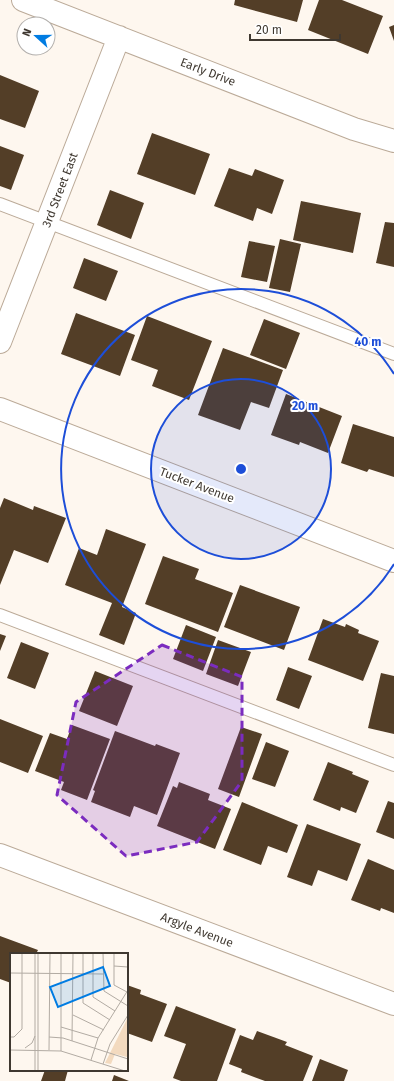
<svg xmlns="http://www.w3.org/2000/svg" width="394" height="1081" font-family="'Fira Sans',sans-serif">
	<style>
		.building { fill: #533e27 }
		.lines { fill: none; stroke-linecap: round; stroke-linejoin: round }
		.service-casing { stroke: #bbaa98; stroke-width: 14 }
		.minor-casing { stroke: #bbaa98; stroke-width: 24 }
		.service { stroke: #fff; stroke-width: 12 }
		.minor { stroke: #fff; stroke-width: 22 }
		.marked { fill: #7b2cbf; fill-opacity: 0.2; stroke: #7b2cbf; stroke-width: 3; stroke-dasharray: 8 5; stroke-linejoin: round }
		.ring { fill: none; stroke: #1d4ed8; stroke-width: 2 }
		.labels { text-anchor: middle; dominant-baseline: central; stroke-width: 4; stroke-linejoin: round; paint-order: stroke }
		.street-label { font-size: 12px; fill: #3f3830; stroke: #fff }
		.inset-road { fill: none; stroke: #b2aba3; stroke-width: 1 }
		.view { fill: #007ce2; fill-opacity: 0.15; stroke: #007ce2; stroke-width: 2 }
		.inset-edge { fill: none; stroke: #3f3830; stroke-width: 2 }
		.centre { fill: #1d4ed8; stroke: #fff; stroke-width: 2 }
		.ring-label { font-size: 12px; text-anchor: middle; font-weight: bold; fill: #1d4ed8; stroke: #fff; stroke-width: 4; stroke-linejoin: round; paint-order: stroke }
	</style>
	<rect width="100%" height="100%" fill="#fef7ef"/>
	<path class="building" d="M235,0H303L297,22L234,5Z
		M319,0H342L383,16L368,54L308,30Z
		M394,25V41L389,27Z
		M0,75L39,91L25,128L0,119Z
		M152,133L210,154L195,195L137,174Z
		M0,146L24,155L11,190L0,186Z
		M229,168L252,176L255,169L284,180L272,214L257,208L253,221L214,206Z
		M110,190L144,203L131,239L97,225Z
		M301,201L361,213L353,253L293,240Z
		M385,222L394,223V267L376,263Z
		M280,239L301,244L290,292L269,288Z
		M249,241L275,246L267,282L241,277Z
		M84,258L118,271L106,301L73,288Z
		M76,313L135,335L120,376L61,354Z
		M147,316L212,341L189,400L152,386L158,370L131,360Z
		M264,319L300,333L286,369L250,355Z
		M223,348L283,370L269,408L251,402L240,430L198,415Z
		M286,394L342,416L328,453L300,442L299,445L271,435Z
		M353,424L394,437V477L369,469L367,472L341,463Z
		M4,498L33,510L34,506L66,518L48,563L14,550L0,585V508Z
		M106,529L146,544L122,607L136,613L124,645L99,635L112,603L65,585L79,548L97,555Z
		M163,556L199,569L195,579L233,593L218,632L145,604Z
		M240,585L300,607L284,650L224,627Z
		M323,619L345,627L346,624L359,630L358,633L379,641L363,681L308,660Z
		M186,625L216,637L203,671L173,659Z
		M0,634L6,636L0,651Z
		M218,640L251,652L238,686L206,674Z
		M21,642L49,653L35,689L7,678Z
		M288,667L312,676L299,709L276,700Z
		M95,671L133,686L117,726L79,711Z
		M381,673L394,676V734L368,728Z
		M0,719L43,736L28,773L0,762Z
		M72,725L110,739L87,800L61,790L64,782L35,771L50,733L67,739Z
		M241,727L262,734L239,797L218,789Z
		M115,731L155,746L156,744L180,753L157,815L134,806L130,817L91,802L95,791L93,790Z
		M266,742L289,751L275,787L252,779Z
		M328,762L353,772L352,774L369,781L356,813L341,807L340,811L313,800Z
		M179,782L210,794L208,800L231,809L215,849L157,826L173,786L177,788Z
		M388,801L394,803V839L376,832Z
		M242,802L298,825L287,853L268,846L261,865L223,850Z
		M307,824L361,844L347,881L318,870L312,886L287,877Z
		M368,859L394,870V913L381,908L380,911L351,900Z
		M0,936L38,950L36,954H11V983L0,979Z
		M127,985L141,990L140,994L167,1004L152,1042L127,1033Z
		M176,1006L236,1029L217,1081H181L173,1078L186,1044L164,1036Z
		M257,1031L287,1042L285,1045L313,1056L303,1081H265L241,1072L242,1069L229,1064L240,1035L253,1040Z
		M320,1059L348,1070L344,1081H312Z
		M45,1070H68L65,1081H41Z
		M114,1075L129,1081H112Z"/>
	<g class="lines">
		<g class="service-casing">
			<path id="service" d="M0,204L394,354
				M0,615L394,765"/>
		</g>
		<g class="minor-casing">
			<path id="minor" d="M23,0L354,129L394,141
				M0,342L119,37
				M0,409L394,561
				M0,855L394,1004"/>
		</g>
		<use href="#service" class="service"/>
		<use href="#minor" class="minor"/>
	</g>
	<path class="marked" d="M162,645L242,677V781L197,842L126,856L57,795L76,702Z"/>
	<circle cx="241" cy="469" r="90" fill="#1d4ed8" fill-opacity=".12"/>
	<g class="ring">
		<circle cx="241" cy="469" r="90"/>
		<path d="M394 564A180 180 0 1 1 394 374"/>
	</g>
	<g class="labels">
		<g class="street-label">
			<text transform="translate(208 72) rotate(21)">Early Drive</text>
			<text transform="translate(60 190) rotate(-69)">3rd Street East</text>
			<text transform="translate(197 485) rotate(21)">Tucker Avenue</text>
			<text transform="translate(197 930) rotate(21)">Argyle Avenue</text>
		</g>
	</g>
	<g transform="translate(10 953)">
		<rect width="118" height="118" fill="#fef7ef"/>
		<path d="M118,64L117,104L105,101L101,111L95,110Z" fill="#f3dabf"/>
		<path class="inset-road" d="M25,0V118M28,0V118M73,0V50L100,67M83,0V44L105,58M93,0L94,38L118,53M104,0V32L117,39M104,13L118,14M0,20L93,21M63,62L94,77M51,74L88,85M0,84H4L12,76V0M39,84L53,85L118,106M62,88L63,0M15,95L22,90L25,83M0,97L51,98L115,118M39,97L40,0M51,98V0M81,107L88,85L118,37M93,111L100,91L118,62"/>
		<path class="view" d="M93,14L100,33L48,54L40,34Z"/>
		<rect width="118" height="118" class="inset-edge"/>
	</g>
	<circle cx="241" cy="469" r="6" class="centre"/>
	<g class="ring-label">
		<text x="368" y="346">40 m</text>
		<text x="305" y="410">20 m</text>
	</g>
	<g transform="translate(36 36) rotate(291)"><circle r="19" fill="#ffffff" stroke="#b2afac"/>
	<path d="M0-3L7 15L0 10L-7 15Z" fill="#007ce2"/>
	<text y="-6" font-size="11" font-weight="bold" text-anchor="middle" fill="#3f3830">N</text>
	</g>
	<path d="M250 34v6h90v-6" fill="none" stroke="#3f3830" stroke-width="2"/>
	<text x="256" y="34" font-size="12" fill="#3f3830" stroke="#ffffff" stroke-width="3" paint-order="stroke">20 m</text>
</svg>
